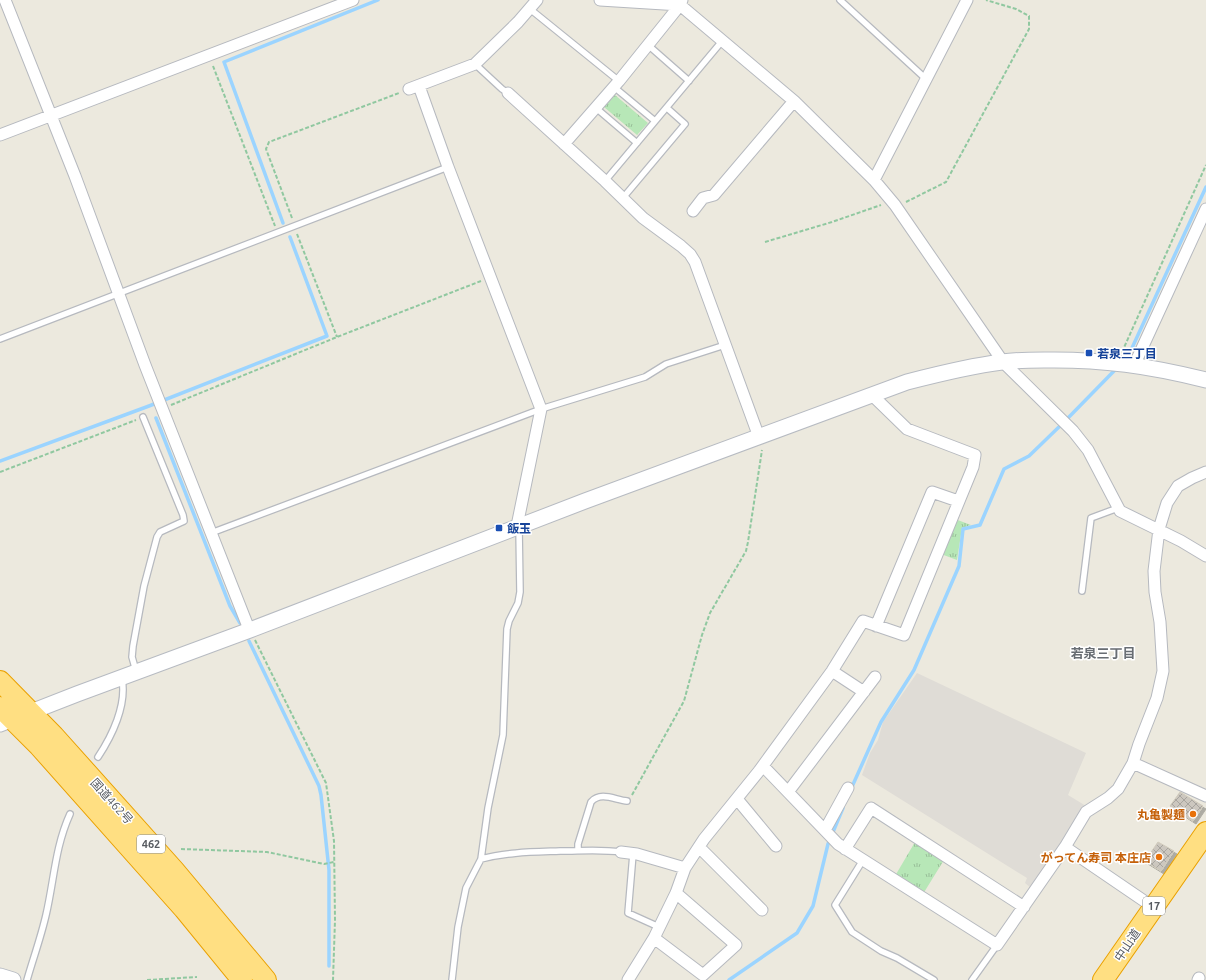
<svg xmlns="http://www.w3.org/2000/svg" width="1206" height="980" font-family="Ubuntu,'Noto Sans JP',sans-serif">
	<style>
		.industrial { fill: #dfdcd6 }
		.park { fill: url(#park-tufts) }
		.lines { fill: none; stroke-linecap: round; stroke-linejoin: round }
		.stream { stroke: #9bd4ff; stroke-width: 3.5 }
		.building { fill: url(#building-cross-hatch); stroke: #d1cbbc; filter: url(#shadow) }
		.lane-casing { stroke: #b6b9bf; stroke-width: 8 }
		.street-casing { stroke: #b6b9bf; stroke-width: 13 }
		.secondary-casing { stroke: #b7bbc2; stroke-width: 17 }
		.highway-casing { stroke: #eaa100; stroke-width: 22 }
		.path { stroke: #90c8a0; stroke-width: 2; stroke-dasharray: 4 2; stroke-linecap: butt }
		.lane { stroke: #fff; stroke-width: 5.5 }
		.street { stroke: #fff; stroke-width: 11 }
		.secondary { stroke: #fff; stroke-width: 15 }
		.highway { stroke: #ffdf82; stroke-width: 20 }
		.transit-dot { fill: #1a4fb4; stroke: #fff; stroke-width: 1.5 }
		.food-dot { fill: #e8710a; stroke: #fff; stroke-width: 1.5 }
		.labels { text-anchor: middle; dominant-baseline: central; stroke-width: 3; stroke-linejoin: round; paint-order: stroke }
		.shield { fill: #fff; stroke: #898c90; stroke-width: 1 }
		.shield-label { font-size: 11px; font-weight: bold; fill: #575b61 }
		.transit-label { font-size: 12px; font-weight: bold; fill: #164399; stroke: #fff; text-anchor: start }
		.street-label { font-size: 12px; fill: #575b61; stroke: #fff }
		.food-label { font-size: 12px; font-weight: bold; fill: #c56008; stroke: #fff; text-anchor: end }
		.neighbourhood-label { font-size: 13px; font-weight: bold; fill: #686d73; stroke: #fff }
	</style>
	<defs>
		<pattern id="park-tufts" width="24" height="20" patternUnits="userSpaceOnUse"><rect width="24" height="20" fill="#b7e7b7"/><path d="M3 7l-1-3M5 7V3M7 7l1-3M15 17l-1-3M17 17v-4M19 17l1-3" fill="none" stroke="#98be98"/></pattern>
		<pattern id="building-cross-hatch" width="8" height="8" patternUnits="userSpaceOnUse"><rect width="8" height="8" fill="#ccc7bf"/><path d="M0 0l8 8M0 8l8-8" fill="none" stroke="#a8a59f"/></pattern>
		<filter id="shadow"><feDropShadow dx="3" dy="3" stdDeviation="0" flood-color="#0004"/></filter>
	</defs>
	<rect width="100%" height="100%" fill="#ece9de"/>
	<path class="industrial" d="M917,673L1086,753L1068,795L1086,806L1031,888L1025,883L1027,878L862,775L870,753L878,740L883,722Z"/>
	<path class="park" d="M615,95L648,123L637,135L604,107Z
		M955,519L971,525L962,528L957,560L941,554Z
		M915,842L944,860L923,894L895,876Z"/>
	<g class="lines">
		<path class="stream" d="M283,223L224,62L378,0
			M1132,348L1206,187
			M156,418L230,606L240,623
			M1068,418L1114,371
			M0,461L149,406L327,336L290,237
			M249,641L319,786L321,795L329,870V966
			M851,789L881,722L914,670L959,566L963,529L980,525L1004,469L1029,456L1061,425
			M729,980L797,933L813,906L828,844L843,808"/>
	</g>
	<path class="building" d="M1180,792L1203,806L1193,821L1170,806Z
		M1158,842L1174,851L1161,871L1145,861Z"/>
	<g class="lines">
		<g class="lane-casing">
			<path id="lane" d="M840,0L926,79
				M530,9L619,81
				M648,45L689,81
				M475,64L502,89L508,93
				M614,87L655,121
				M596,108L637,143
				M605,181L723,40
				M622,199L685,124L667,108
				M0,339L448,167
				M211,533L541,409L645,377L666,364L725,345
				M1082,591L1091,518L1118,508
				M136,671L132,657L133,646L144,586L157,537L160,532L184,521L183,515L143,417
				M98,757C112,736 127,705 122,679
				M578,850V844L591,802C601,791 615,800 627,801
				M633,854L628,913L659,927
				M481,859C507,852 533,852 560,851C580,851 601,849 621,852
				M863,860L835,905L852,932L881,951L897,958L934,980
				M27,980C33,959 41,937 46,915C54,881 55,847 70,814
				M452,980L458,927L466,888L481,859L488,808L503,735L507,629L509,621L518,603L520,592L519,528
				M972,980L997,945"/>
		</g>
		<g class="street-casing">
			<path id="street" d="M5,0L75,176L145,365L247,624L250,630
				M600,0L680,5L794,101L874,180L895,205L999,356L1003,362L1073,431L1088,450L1120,511L1181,541L1206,556
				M419,86L448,167L541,409L518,521L519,528
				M409,89L475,64L518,22L537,0
				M508,93L605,181L643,218L681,246L690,254L695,262L759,437
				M0,135L353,0
				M564,144L619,81L680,5L682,0
				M874,180L967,0
				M693,211L703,198L714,195L794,101
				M1135,364L1138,357L1206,209
				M876,626L932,492L958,501
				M832,671L864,692
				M1133,763L1206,796
				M763,766L838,844L997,945L1065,847L1086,812L1108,798L1118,789L1133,763L1139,744L1157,698L1163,671L1160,622L1155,592L1154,571L1159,529L1167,503L1178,486L1192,478L1206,472
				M788,792L875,677
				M737,799L776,846
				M825,830L848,788
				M699,847L762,910
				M1065,847L1153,907
				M845,849L871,808L1024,907
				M621,852L637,854L685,868
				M654,938L703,975L736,945L676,893
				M628,980L654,938L676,893L685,868L704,839L759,771L832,671L863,621L904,635L973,467L975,455L907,429L871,394
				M1198,980L1199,978"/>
		</g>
		<g class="secondary-casing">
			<path id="secondary" d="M0,724L77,694L250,630L585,501L907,382C938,374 970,366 1002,362C1016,360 1030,360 1044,360C1102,359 1150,366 1206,380
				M0,976L13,980"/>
		</g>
		<g class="highway-casing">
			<path id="highway" d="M0,681L54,736L174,870L266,980
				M0,707L39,746L184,909L242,980
				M1103,980L1206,832"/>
		</g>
		<path class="path" d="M213,66L275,226
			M906,202L946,182L1029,29V16L1016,9L986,0
			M292,218L266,149L269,142L399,93
			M297,234L337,337
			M765,242L832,222L881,205
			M1122,352L1206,165
			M171,405L337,337L481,281
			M0,472L136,420
			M255,640L326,783L334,841L335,920L333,980
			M632,795L684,701L702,635L710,613L746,551L748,542L762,450
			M181,849L267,852L324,864L334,862
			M147,980L197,977"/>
		<use href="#lane" class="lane"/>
		<use href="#street" class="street"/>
		<use href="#secondary" class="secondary"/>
		<use href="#highway" class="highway"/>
	</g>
	<g class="transit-dot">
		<rect x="1085" y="349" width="8" height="8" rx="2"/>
		<rect x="495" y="524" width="8" height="8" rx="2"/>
	</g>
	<g class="food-dot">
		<circle cx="1193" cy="814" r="4"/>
		<circle cx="1159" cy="857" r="4"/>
	</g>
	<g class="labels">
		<g class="shield">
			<rect x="137" y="835" width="28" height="18" rx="3"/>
			<rect x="1143" y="897" width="22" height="18" rx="3"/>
		</g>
		<g class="shield-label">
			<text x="151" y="844">462</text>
			<text x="1154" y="906">17</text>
		</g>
		<g class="transit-label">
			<text x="1097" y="353">若泉三丁目</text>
			<text x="507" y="528">飯玉</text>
		</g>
		<g class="street-label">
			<text transform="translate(112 801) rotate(48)">国道462号</text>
			<text transform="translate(1127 945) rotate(-56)">中山道</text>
		</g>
		<g class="food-label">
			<text x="1185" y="814">丸亀製麺</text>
			<text x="1151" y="857">がってん寿司 本庄店</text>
		</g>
		<g class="neighbourhood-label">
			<text x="1103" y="653">若泉三丁目</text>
		</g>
	</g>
</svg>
